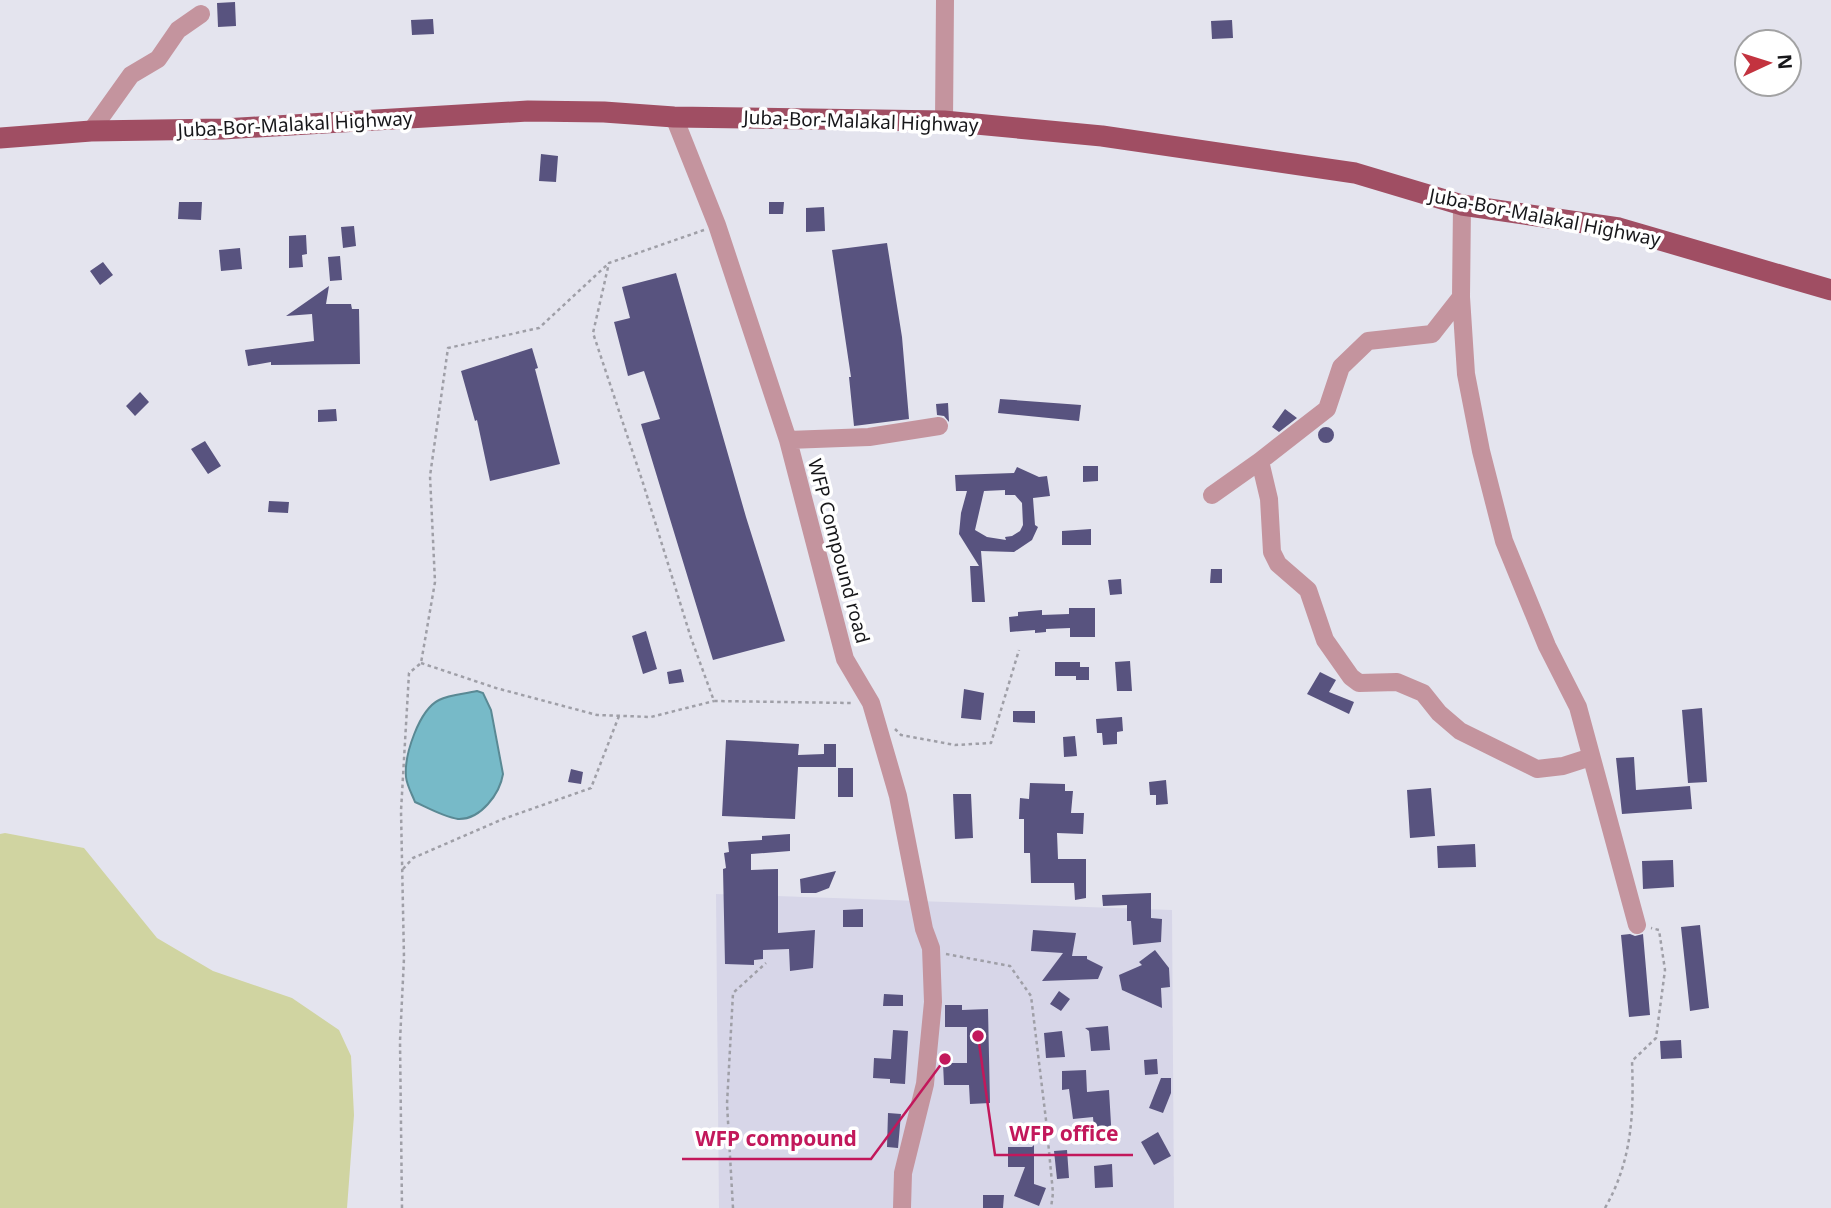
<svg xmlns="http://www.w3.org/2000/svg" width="1831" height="1208" font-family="'Noto Sans',sans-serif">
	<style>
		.built { fill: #d7d6e8 }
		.green { fill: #d0d4a1 }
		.water { fill: #77bac8; stroke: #5a8994; stroke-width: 2 }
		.building { fill: #58537f; fill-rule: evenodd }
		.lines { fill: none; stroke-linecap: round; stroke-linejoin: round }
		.path { stroke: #9f9fa7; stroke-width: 2.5; stroke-dasharray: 3.5 3.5; stroke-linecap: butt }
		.minor { stroke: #c4949e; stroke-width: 18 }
		.major { stroke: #a04e63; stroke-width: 21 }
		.labels { text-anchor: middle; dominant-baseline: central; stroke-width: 7; stroke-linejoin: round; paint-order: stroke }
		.street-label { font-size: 19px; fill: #17171a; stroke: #fff }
		.leader { fill: none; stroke: #c2185b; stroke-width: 2.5 }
		.callout-dot { fill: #c2185b; stroke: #fff; stroke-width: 2.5 }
		.callout-label { font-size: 21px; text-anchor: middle; font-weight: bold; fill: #c2185b; stroke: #fff; stroke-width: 7; stroke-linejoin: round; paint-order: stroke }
	</style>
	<rect width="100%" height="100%" fill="#e4e4ee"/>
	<path class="built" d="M716,894L1172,910L1174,1208H719Z"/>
	<path class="green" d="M5,833L84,848L157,938L213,971L292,998L339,1030L351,1056L354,1115L347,1208H0V834Z"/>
	<path class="water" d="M477,691L483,693L491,710L503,774C500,793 481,820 458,819C444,817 428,808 415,802C412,794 407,786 406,777C404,755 419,710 439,700C450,694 465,694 477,691Z"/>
	<path class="building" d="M235,2L236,26L218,27L217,3Z
		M433,19L434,34L412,35L411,20Z
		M1232,20L1233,38L1212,39L1211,21Z
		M541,154L558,156L556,182L539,181Z
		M179,202H202L201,220L178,219Z
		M769,202H784L783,214H769Z
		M824,207L825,231L806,232V208Z
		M354,226L356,246L343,248L341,227Z
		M306,235L307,254L302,255L303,267L289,268V236Z
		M887,243L902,337L909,419L854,426L849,377H851L832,250Z
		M240,248L242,269L221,271L219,250Z
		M340,256L342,280L330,281L328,257Z
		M103,262L113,275L100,285L90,271Z
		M676,273L746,517L785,641L713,660L641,424L660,419L644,371L628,376L614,322L630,318L622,287Z
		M329,286L326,304H351L352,309H359L360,364L271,365V362L248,366L245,350L314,341L312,314L286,316Z
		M532,348L538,368L535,369L560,464L490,481L477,420L475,421L461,371Z
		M140,392L149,402L135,416L126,406Z
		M1000,399L1081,405L1079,421L998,413Z
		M948,403L949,422L944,416L937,415L936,404Z
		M336,409L337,421L318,422V410Z
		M1285,409L1297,418L1279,432L1272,427Z
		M1318 435a8 8 0 1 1 16 0a8 8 0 1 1-16 0Z
		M205,441L221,466L208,474L191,449Z
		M1083,466H1098V481L1083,482Z
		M1017,467L1039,477L1047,476L1050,496L1033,498L1035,525L1038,527L1032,540L1014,552L981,551L985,602H972L970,566H979L959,534L961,513L967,491H956L955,475L1014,473ZM1005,490V495H1015L1022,503L1023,525L1020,531L1012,536L1005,537L1006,540L987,537L975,530L984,491Z
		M269,501L289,502L288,513L268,512Z
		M1091,529V545H1062V531Z
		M1211,569H1222V583H1210Z
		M1121,579L1122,594L1110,595L1108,580Z
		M1069,608H1095V637H1070V628L1046,629V632L1035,633V630L1010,632L1009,617L1018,616V612L1042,610V615L1069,614Z
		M646,631L657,669L643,674L632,636Z
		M1130,661L1132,691H1117L1115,662Z
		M1055,662H1080V667H1089V680H1076V676H1055Z
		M681,669L684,682L669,684L667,672Z
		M1320,672L1336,680L1329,692L1354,702L1349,714L1307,694Z
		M964,689L984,693L981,720L961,718Z
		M1702,708L1707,782L1688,783L1682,710Z
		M1013,711H1035V723L1013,722Z
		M1122,717L1123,731L1117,732V744L1103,745L1102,733H1097L1096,719Z
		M1075,736L1077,756L1064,757L1063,737Z
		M726,740L799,744L798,755L824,754V744H836V767H798L795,819L722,816Z
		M1634,757L1636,790L1690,786L1692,809L1622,814L1616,758Z
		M838,768H853V797H838Z
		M571,769L583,772L581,784L568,782Z
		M1166,780L1168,804L1156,805V795H1150L1149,782Z
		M1030,783L1065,784V791H1073L1071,813H1084L1083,834L1057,833L1058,859H1086V898L1075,900L1074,883H1031L1030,853H1024V819H1019L1020,798L1029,799Z
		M1431,788L1435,836L1410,838L1407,790Z
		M953,794H971L973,838L955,839Z
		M790,834V851L751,854V870L778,869V933L815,930L813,968L790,971L789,949L763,950V959L754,960V965L725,964L723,869L726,868L724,853L729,852L728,842L762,840V836Z
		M1475,844L1476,867L1438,868L1437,846Z
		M1673,860L1674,887L1643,889L1642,861Z
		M836,871L829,888L816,893H801L800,879Z
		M1151,893V918L1162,919L1161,942L1133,945L1131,921H1127V905L1103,906L1102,895Z
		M863,909V927H843V910Z
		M1700,925L1709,1008L1690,1011L1681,927Z
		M1033,930L1076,933L1072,956H1087V959L1103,967L1098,979L1042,981L1063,953L1031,951Z
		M1630,934L1635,936L1643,934L1650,1015L1629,1017L1621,935Z
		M1155,950L1169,968L1170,987L1161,988L1162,1008L1122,990L1119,975L1142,965L1139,962Z
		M1059,991L1070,999L1061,1011L1050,1004Z
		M884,994L903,995V1006H883Z
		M945,1005H962V1010L988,1009L990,1103L970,1104L969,1085H944L943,1063H967V1027H945Z
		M1108,1026L1110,1050L1091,1051L1089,1031L1085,1028Z
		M893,1030L908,1031L905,1084L890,1083V1079L873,1078L874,1058L891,1059Z
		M1062,1031L1065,1057L1046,1058L1044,1033Z
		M1681,1040L1682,1058L1661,1059L1660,1041Z
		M1157,1059L1158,1074L1145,1075L1144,1060Z
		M1086,1070L1087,1092L1109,1090L1112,1141L1095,1142L1093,1117L1073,1119L1069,1089L1062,1090V1071Z
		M1161,1078H1171V1093L1163,1113L1149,1108Z
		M888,1113L901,1114L898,1148L887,1147Z
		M1158,1132L1171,1156L1154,1165L1141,1142Z
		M1034,1145V1184L1046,1188L1039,1206L1014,1196L1025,1167H1008V1147H1032Z
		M1067,1150L1069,1178L1057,1179L1054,1151Z
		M1112,1164L1113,1187L1095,1188L1094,1166Z
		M983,1195H1004L1003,1208H983Z"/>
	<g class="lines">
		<path class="path" d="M704,230L609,263L593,333L643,483L691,638L714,701L851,703
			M421,663L496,688L597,715L651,717L714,701
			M895,729L901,735L955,745L991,743L1019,650
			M403,869L413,858L503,819L591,788L619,716
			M946,954L1010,966L1031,996L1046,1120L1053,1193L1051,1208
			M402,1208L400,1041L404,958L401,811L409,673L421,663L435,582L430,476L448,348L539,328L609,263
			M733,1208L727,1104L733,993L766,963
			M1605,1208C1632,1161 1634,1114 1632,1061L1656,1038L1665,970L1659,930L1651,928"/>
		<path class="minor" d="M674,117L717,225L788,440L845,659L871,703L898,796L924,929L931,948L933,1002L925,1084L903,1173L902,1208
			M944,121L945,0
			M91,131L131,75L158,59L178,30L201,14
			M1462,205L1461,297L1466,374L1481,451L1504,541L1547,646L1578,707L1637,925
			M788,440L869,437L939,426
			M1260,461L1269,499L1272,552L1278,564L1308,590L1325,640L1351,677L1359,683L1397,682L1423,693L1439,713L1460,731L1537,769L1563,766L1591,757
			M1212,495L1260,461L1327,409L1341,367L1368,341L1432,334L1461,297"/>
		<path class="major" d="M0,138L91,131L223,129L528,111L604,112L674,117L944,121L1102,136L1355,173L1462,205L1619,228L1831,290"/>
	</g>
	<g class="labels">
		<g class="street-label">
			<text transform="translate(861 121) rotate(2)">Juba-Bor-Malakal Highway</text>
			<text transform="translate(295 124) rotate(-3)">Juba-Bor-Malakal Highway</text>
			<text transform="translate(1545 217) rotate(11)">Juba-Bor-Malakal Highway</text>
			<text transform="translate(839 551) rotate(75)">WFP Compound road</text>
		</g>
	</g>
	<path class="leader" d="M978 1036L995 1155H1133M945 1059L871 1159H682"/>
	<g class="callout-dot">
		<circle cx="978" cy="1036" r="7"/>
		<circle cx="945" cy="1059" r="7"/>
	</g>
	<g class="callout-label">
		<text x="1064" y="1141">WFP office</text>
		<text x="776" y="1146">WFP compound</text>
	</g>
	<g transform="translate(1768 63) rotate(86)"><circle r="33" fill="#ffffff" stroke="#a2a2a3" stroke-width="2"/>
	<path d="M0-5L12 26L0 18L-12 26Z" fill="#c3333f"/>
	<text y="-10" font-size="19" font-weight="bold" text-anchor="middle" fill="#17171a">N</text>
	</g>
</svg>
